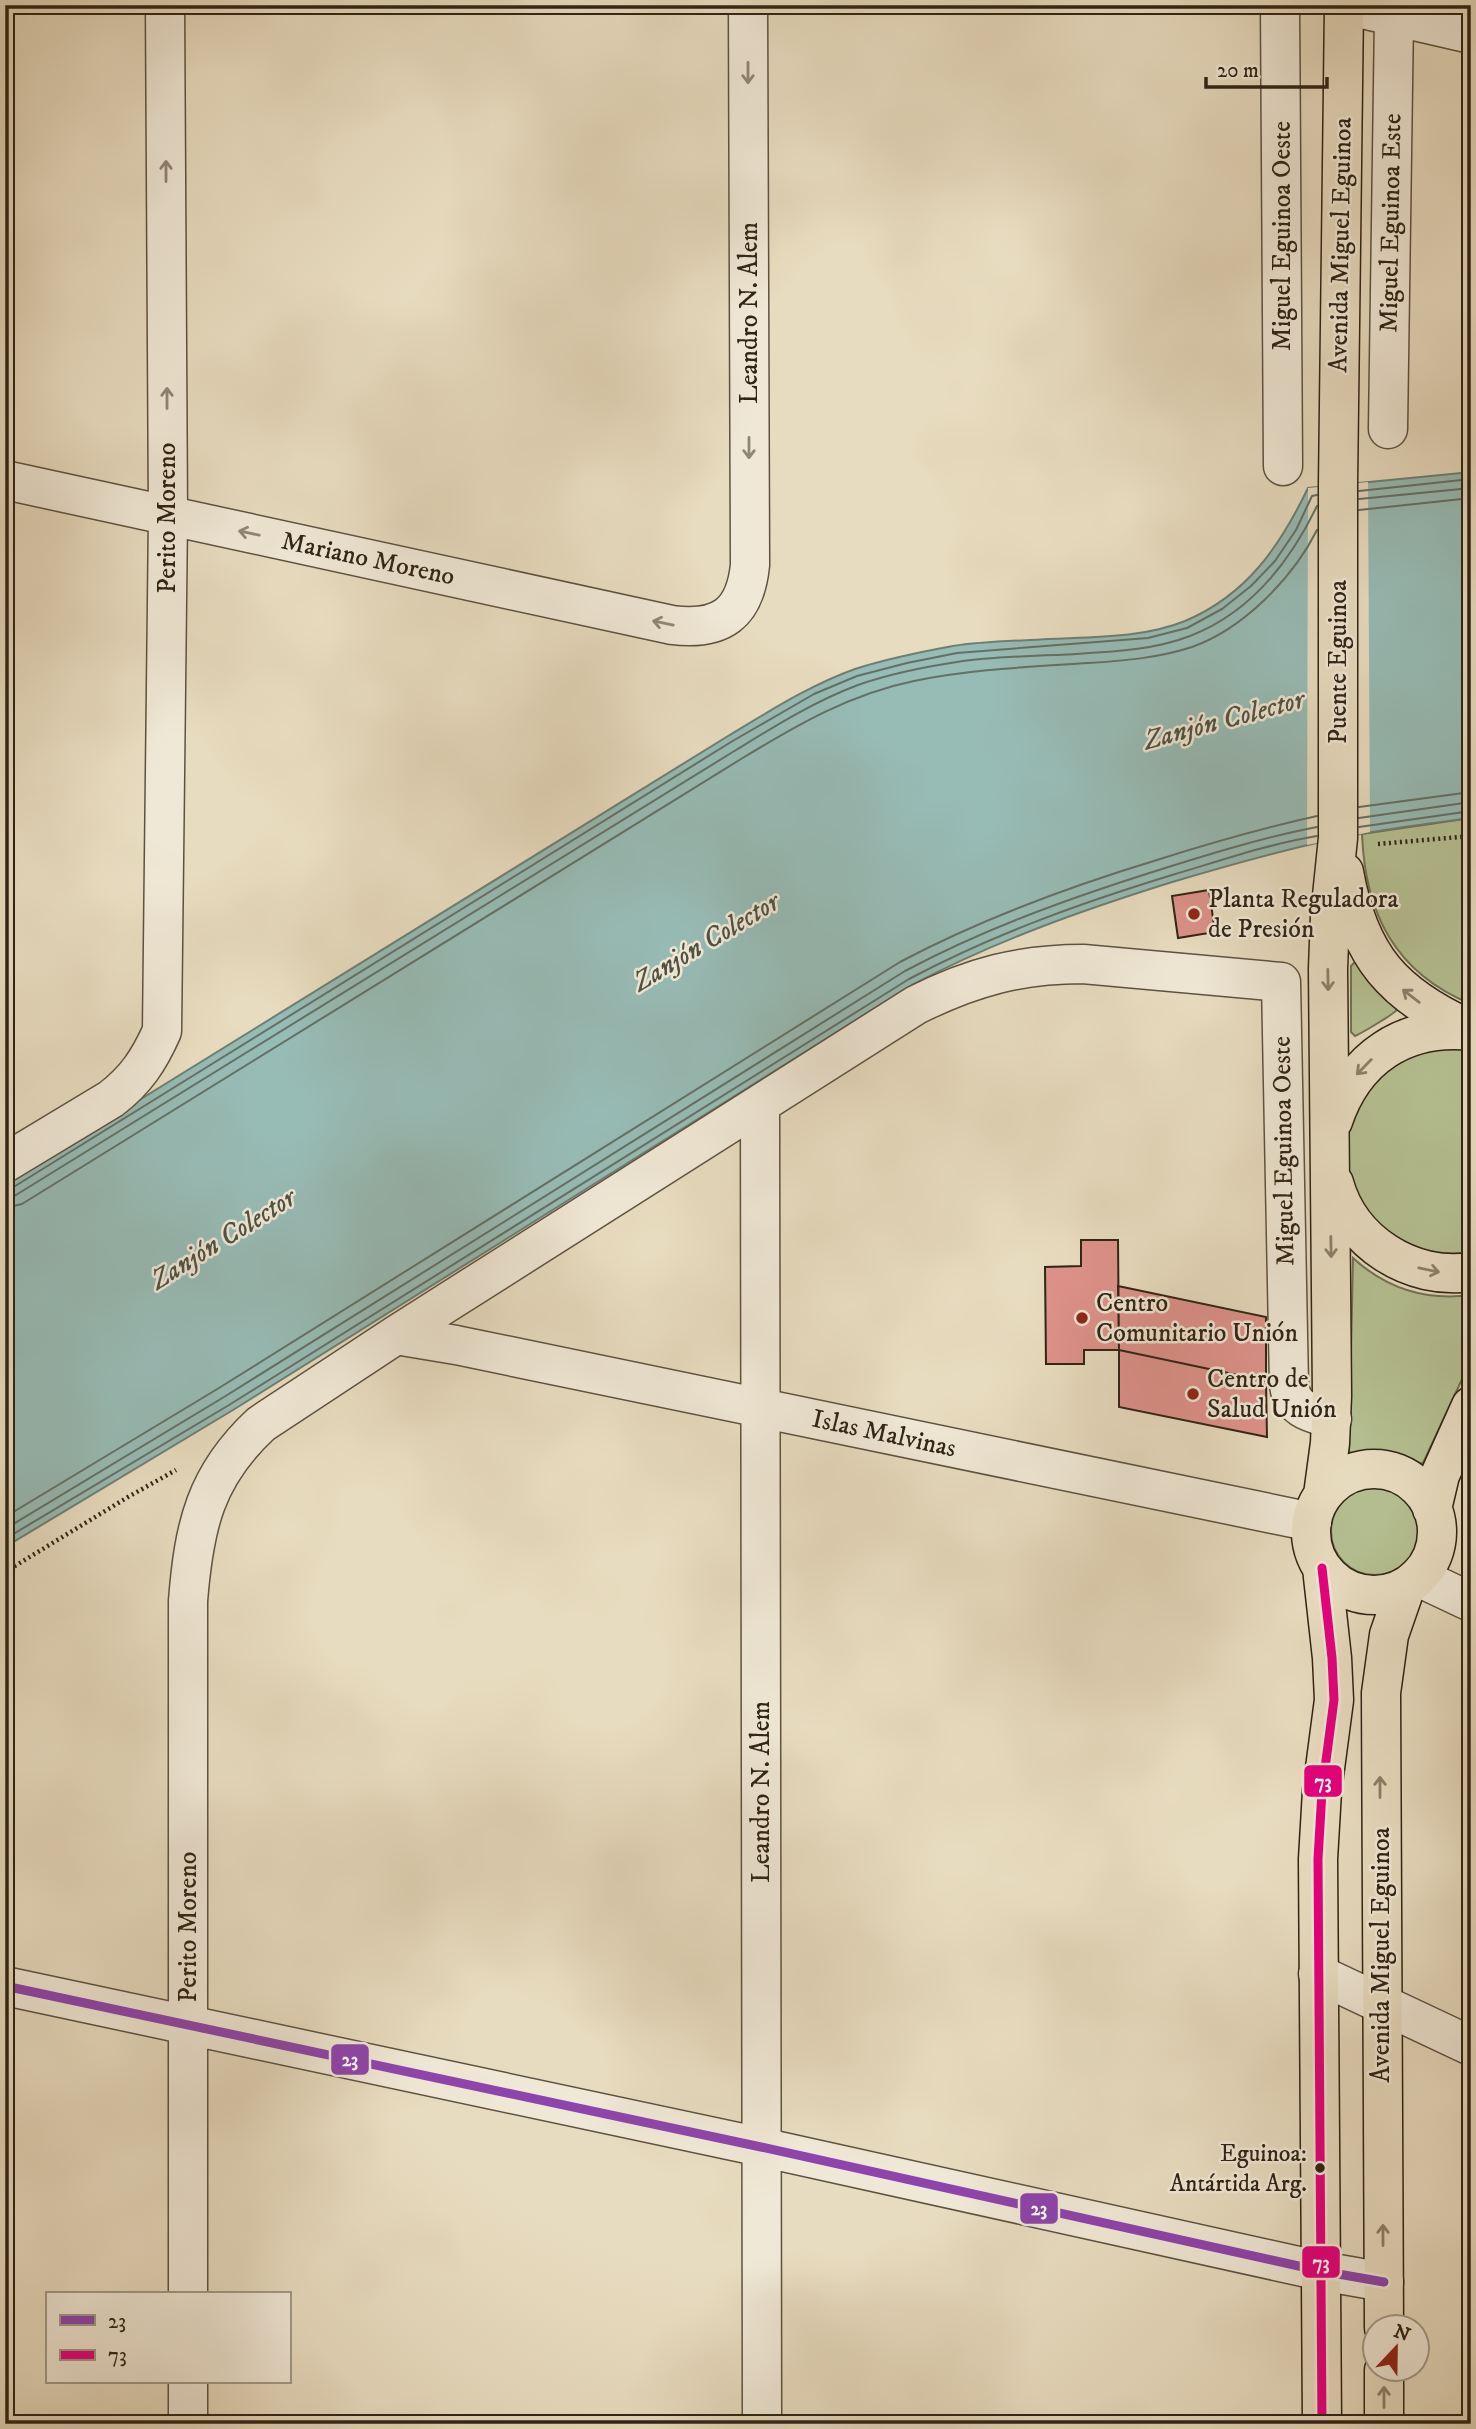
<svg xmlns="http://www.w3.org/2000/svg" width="1476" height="2429" font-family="'IM FELL DW Pica',serif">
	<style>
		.green { fill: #b5c092; stroke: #727254; stroke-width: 2 }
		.water { fill: #97bbb5; stroke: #6d7f75; stroke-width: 2 }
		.pier { fill: #e8dcc0 }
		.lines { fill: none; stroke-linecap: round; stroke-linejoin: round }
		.shore { stroke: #637065; stroke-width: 2 }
		.building { fill: #df928c; stroke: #2f2415; stroke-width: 2 }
		.minor-casing { stroke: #5d5240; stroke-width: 41 }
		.major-casing { stroke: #2f2415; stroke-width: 41 }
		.path { stroke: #2f2415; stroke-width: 4.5; stroke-dasharray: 2 3.5; stroke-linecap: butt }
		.minor { stroke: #f0e8d6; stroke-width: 38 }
		.major { stroke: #e8dcc0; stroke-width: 38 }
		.bus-1-casing { stroke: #f0e8d6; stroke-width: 14 }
		.bus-2-casing { stroke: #f0e8d6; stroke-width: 14 }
		.bus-1 { stroke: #8e44ad; stroke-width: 9 }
		.bus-2 { stroke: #e5007d; stroke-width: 9 }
		.oneway { stroke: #908676 }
		.oneway2 { stroke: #8c806a }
		.poi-dot { fill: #8f2418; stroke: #f0e8d6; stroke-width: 2.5 }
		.bus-dot { fill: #2f2415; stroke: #f0e8d6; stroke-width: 2.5 }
		.labels { text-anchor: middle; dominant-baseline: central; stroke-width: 5; stroke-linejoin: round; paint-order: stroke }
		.bus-label { font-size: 24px; fill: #2f2415; stroke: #f0e8d6; text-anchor: end }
		.street-label { font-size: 26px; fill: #2f2415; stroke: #f0e8d6 }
		.poi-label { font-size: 26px; fill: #2f2415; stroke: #f0e8d6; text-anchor: start }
		.water-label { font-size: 28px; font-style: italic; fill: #4e5145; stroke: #f0e8d6 }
		.line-badge { stroke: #f0e8d6; stroke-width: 2.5 }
		.badge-label { font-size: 19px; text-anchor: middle; font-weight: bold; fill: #fff }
	</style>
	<rect width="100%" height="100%" fill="#e8dcc0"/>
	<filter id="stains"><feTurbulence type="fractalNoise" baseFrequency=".00286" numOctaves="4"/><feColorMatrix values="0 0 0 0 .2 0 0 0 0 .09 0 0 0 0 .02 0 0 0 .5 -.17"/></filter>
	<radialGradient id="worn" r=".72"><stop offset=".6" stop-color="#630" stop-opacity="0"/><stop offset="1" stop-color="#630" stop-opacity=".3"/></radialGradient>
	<path class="green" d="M1471,818V1004C1395,973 1365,913 1362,834Z
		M1356,961L1398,1009C1394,1014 1362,1033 1355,1036L1351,1032V966Z
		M1464,1046L1471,1047V1252C1396,1264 1327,1196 1351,1120C1354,1112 1360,1104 1364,1096C1372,1082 1390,1062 1406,1056C1423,1049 1445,1049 1464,1046Z
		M1353,1258C1387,1289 1426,1301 1471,1295V1360L1423,1463C1410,1465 1396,1455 1383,1453C1372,1451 1358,1457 1349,1452Z
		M1331 1531a44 44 0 1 1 88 0a44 44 0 1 1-88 0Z"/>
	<path class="water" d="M1471,472V818C1434,823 1397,827 1360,834C1295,846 1232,864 1169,883C1080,911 995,941 912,985L233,1410L5,1547V1183L728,736C768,712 810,685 855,669C886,659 920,652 953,646C984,641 1017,641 1049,639C1092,637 1144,638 1185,621C1247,595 1280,546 1308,488Z"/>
	<path class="pier" d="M1368,482L1370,832L1307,845L1308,488Z"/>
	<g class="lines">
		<path class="shore" d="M1359,491L1471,479
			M1359,499L1471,488
			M1359,510L1471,498
			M1359,807L1471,792
			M1359,818L1471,802
			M1359,827L1471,811
			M5,1189L12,1188L731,742L814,694L857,676L907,663L957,653L1148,638L1187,628L1222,609L1251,586L1275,561L1296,530L1312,496L1317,495
			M5,1198L16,1195L736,750C775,726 815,701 858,685C889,674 924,667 957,662C990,657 1025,656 1058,655C1101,652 1149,652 1190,636C1250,613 1290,562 1317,506
			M5,1208L22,1204L741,759C797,725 850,694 914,681C972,669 1029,667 1088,663C1123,661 1158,658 1192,647C1243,629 1293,578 1317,530
			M5,1517L219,1388L900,962C983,918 1068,887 1157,860C1210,843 1263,828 1317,816
			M5,1529L224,1397L905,971C988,927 1073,897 1162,869C1213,853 1265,837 1317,827
			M5,1539L229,1405L909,979C994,934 1081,903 1172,875C1220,861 1268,844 1317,836"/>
	</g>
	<path class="building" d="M1209,890L1215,932L1178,938L1172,896Z
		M1081,1240H1118L1119,1350H1084V1364H1046L1045,1267L1081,1266Z
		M1118,1286L1266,1317V1381L1119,1350Z
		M1119,1350L1266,1381L1267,1437L1119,1407Z"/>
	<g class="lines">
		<g class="minor-casing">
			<path id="minor" d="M1280,5L1283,466
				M1345,5L1471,34
				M1388,429L1394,17
				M5,480L672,625C721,631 745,614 750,565L748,5
				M760,1104L762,2424
				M5,1163L111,1099C136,1080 149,1060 162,1031L168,516L165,5
				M396,1335L456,1345L1312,1522
				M1418,1577L1471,1602
				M1318,1974L1471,2046
				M5,1986L761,2147L1321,2271L1384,2282
				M188,2294V1601C194,1526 205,1476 261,1424L396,1335L916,1005C972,977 1020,964 1083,964L1281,982L1289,1385C1292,1410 1311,1413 1332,1419
				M188,2382V2424"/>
		</g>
		<g class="major-casing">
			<path id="major" d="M1344,872C1359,957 1393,995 1471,1030
				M1333,1121C1354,1058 1404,1024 1471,1031
				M1334,1183C1350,1242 1411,1281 1471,1272
				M1311 1532a63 63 0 1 1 126 0a63 63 0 1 1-126 0Z
				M1323,1495L1330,1443L1332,1396L1328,969L1330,915L1338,838V485L1344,5
				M1432,1509L1440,1475L1471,1406
				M1384,2328L1381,1693L1389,1635L1406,1586
				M1384,2370V2424
				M1322,2424L1318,1859L1322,1791L1334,1700L1332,1658L1322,1568"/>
		</g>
		<path class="path" d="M1378,844L1471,836
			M5,1572L128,1497L176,1470"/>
		<use href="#minor" class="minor"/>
		<use href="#major" class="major"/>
		<g class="bus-1-casing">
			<path id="bus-1" d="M5,1986L761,2147L1321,2271L1384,2282"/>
		</g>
		<g class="bus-2-casing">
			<path id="bus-2" d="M1322,2424L1318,1859L1322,1791L1334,1700L1332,1658L1322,1568"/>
		</g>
		<use href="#bus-1" class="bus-1"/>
		<use href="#bus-2" class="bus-2"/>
	</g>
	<defs><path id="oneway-shaft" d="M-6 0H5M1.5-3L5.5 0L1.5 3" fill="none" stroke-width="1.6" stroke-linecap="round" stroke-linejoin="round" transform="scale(1.75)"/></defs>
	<g class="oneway">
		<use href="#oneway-shaft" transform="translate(748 73) rotate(90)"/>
		<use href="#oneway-shaft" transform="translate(166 171) rotate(-90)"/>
		<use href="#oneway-shaft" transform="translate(167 398) rotate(-90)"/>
		<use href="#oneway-shaft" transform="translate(749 448) rotate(90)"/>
		<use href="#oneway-shaft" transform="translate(249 533) rotate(-168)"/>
		<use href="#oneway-shaft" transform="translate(663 623) rotate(-168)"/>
	</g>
	<g class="oneway2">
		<use href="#oneway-shaft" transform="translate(1328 980) rotate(89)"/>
		<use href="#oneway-shaft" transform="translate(1411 996) rotate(-142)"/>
		<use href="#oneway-shaft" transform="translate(1364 1067) rotate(134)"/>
		<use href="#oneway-shaft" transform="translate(1331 1247) rotate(89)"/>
		<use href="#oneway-shaft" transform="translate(1429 1270) rotate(12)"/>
		<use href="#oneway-shaft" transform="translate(1380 1787) rotate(-90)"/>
		<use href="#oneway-shaft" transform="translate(1383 2235) rotate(-90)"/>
		<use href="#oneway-shaft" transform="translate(1384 2397) rotate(-90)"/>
	</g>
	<g class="poi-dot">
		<circle cx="1194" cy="914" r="7"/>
		<circle cx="1082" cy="1318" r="7"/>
		<circle cx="1193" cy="1394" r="7"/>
	</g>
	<circle class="bus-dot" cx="1320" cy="2168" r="6"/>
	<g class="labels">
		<g class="bus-label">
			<text x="1307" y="2154">Eguinoa:<tspan x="1307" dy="30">Antártida Arg.</tspan></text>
		</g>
		<g class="street-label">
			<text transform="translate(1391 223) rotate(-89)">Miguel Eguinoa Este</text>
			<text transform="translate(1282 236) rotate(-90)">Miguel Eguinoa Oeste</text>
			<text transform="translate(1341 245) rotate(-89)">Avenida Miguel Eguinoa</text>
			<text transform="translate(749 313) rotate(-90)">Leandro N. Alem</text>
			<text transform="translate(167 518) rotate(-90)">Perito Moreno</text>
			<text transform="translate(368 559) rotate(12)">Mariano Moreno</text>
			<text transform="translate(1338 662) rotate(-90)">Puente Eguinoa</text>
			<text transform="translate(1284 1151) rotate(-91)">Miguel Eguinoa Oeste</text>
			<text transform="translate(884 1434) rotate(12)">Islas Malvinas</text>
			<text transform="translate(761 1792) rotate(-90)">Leandro N. Alem</text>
			<text transform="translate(188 1927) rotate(-90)">Perito Moreno</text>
			<text transform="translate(1381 1955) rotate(-90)">Avenida Miguel Eguinoa</text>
		</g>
		<g class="poi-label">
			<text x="1208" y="899">Planta Reguladora<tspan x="1208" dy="30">de Presión</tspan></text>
			<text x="1096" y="1303">Centro<tspan x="1096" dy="30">Comunitario Unión</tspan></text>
			<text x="1207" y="1379">Centro de<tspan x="1207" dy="30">Salud Unión</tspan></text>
		</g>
		<g class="water-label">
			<text transform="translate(1224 720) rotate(-15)">Zanjón Colector</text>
			<text transform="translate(706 942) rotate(-31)">Zanjón Colector</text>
			<text transform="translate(223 1239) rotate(-32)">Zanjón Colector</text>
		</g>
	</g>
	<g class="line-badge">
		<rect x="1303" y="1764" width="40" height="34" rx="7" fill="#e5007d"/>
		<rect x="330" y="2043" width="40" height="33" rx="7" fill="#8e44ad"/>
		<rect x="1019" y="2192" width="40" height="33" rx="7" fill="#8e44ad"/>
		<rect x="1301" y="2245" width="40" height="34" rx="7" fill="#e5007d"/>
	</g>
	<g class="badge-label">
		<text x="1323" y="1788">73</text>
		<text x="350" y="2066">23</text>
		<text x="1039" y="2215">23</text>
		<text x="1321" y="2269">73</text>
	</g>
	<rect width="1476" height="2429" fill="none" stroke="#e8dcc0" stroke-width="28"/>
	<rect x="7" y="7" width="1462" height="2415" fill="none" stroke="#2f2415" stroke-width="3.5"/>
	<rect x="14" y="14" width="1448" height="2401" fill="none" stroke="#2f2415" stroke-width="2"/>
	<rect x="46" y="2292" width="245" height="91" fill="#f0e8d6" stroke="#a39a89" stroke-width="2"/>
	<rect x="60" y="2315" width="35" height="10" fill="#8e44ad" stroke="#a39a89" stroke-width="2"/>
	<text x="108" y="2328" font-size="21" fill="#2f2415">23</text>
	<rect x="60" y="2350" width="35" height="10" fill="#e5007d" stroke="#a39a89" stroke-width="2"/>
	<text x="108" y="2362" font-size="21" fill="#2f2415">73</text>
	<g transform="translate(1396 2348) rotate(22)"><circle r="33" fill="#f0e8d6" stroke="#a39a89" stroke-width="2"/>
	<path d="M0-5L12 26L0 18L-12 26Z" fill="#8f2418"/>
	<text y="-10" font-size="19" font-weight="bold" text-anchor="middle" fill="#2f2415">N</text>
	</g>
	<path d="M1206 77v10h121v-10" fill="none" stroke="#2f2415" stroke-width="3.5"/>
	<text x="1217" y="77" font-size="21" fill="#2f2415" stroke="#f0e8d6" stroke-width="5" paint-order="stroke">20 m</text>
	<rect width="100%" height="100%" filter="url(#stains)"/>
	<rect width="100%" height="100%" fill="url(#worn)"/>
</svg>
